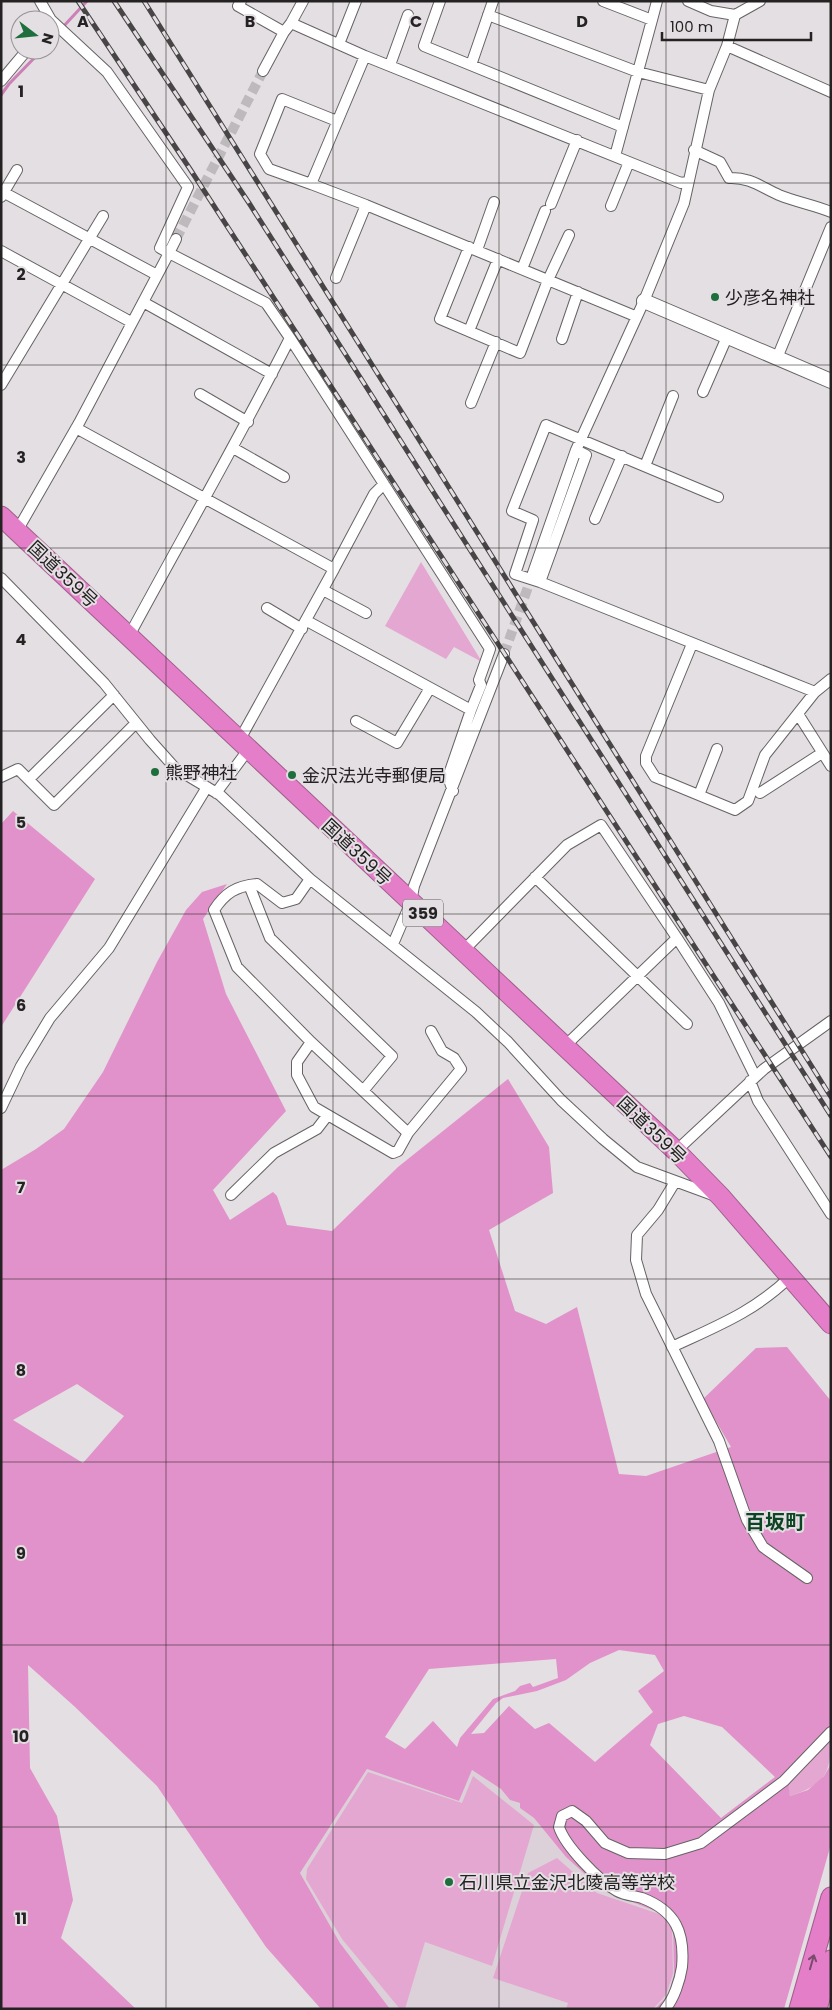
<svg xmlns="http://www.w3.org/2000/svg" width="832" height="2010" font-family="Poppins,'Noto Sans JP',sans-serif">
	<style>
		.built { fill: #dcd1d8 }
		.green { fill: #e4a7d1 }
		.forest { fill: #e192ca; fill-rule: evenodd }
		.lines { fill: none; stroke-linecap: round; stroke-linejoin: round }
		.stream { stroke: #cd7fb7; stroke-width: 3 }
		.street-tunnel { stroke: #beb9bc; stroke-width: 10; stroke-dasharray: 10 5; stroke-linecap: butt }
		.street-casing { stroke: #666365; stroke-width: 12 }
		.secondary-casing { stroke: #666365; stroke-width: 16 }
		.highway-casing { stroke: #a15e8e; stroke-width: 21 }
		.street { stroke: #fff; stroke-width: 10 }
		.secondary { stroke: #fff; stroke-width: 14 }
		.highway { stroke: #e47ec8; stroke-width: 19 }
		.rail-casing { stroke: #474546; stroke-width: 5 }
		.rail { stroke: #e4dfe2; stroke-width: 3; stroke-dasharray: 9; stroke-linecap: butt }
		.oneway { stroke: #7a4b6d }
		.grid { fill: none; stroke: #242223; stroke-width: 1; stroke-opacity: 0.55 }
		.poi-dot { fill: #1f6e3d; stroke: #e4dfe2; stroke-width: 2 }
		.labels { text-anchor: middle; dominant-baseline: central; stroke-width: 4; stroke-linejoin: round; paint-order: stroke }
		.shield { fill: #e4dfe2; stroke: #5e5b5c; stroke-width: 1 }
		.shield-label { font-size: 16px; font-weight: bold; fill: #242223 }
		.poi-label { font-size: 18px; fill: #242223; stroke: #e4dfe2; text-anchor: start }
		.street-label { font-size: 18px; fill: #242223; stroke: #e4dfe2 }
		.quarter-label { font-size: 20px; font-weight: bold; fill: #0d4423; stroke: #e4dfe2 }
		.grid-label { font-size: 16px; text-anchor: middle; font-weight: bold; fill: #242223; stroke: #e4dfe2; stroke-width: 4; stroke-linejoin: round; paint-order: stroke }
	</style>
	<rect width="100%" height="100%" fill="#e4dfe2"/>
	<path class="built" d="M367,1769L459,1801L472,1770L501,1789L510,1800L520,1803V1808L534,1818L566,1857L666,1915L673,1925L674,1975L668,1995L655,2009H390L340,1943L300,1873Z"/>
	<path class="green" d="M421,562L482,662L454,647L446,659L385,626Z
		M831,1730C831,1768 831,1783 790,1796L787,1782Z
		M368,1772L462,1803L473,1776L534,1825L492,1966L425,1942L405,2009H400L342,1939L306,1879L307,1869Z
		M557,1858L597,1893L665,1916L672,1926L673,1974L666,1995L653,2009H566L568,2003L493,1978L528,1873Z"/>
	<path class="forest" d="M13,811L95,879L1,1027V824Z
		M227,884L203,919L226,994L286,1111L213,1190L230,1220L273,1192L277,1196L287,1225L332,1231L398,1167L508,1079L549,1147L553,1193L489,1230L515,1311L546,1324L577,1307L619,1474L646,1476L731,1447L703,1399L756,1348L787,1347L831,1401V1730L788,1783L790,1796L808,1790L824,1776L831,1764V1844L784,2009H655L668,1995L674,1975L673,1925L666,1915L604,1891L566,1857L534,1818L520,1808V1803L510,1800L501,1789L472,1770L459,1801L367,1769L300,1873L340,1943L390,2009H321L266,1947L157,1786L74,1706L28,1665L30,1768L57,1816L73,1900L61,1938L136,2009H1V1170L36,1149L64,1129L103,1072L157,962L186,910L202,892ZM77,1384L124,1416L83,1463L13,1420ZM619,1650L655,1655L664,1671L638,1691L653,1712L595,1762L549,1723L535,1729L509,1706L484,1733L471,1734L496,1703L503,1698L537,1691L566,1680L590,1663ZM556,1659L558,1678L533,1687L530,1683L520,1686L515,1691L493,1699L460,1738L457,1747L433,1721L405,1749L385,1737L429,1669ZM684,1716L722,1727L775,1777L721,1818L650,1745L658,1724Z"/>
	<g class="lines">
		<path class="stream" d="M50,41L87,1
			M1,95L9,84L42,50"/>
		<path class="street-tunnel" d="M176,239L263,71
			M504,654L533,573"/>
		<g class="street-casing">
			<path id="street" d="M40,1L51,20L50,22
				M241,1L238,6L284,32L291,23L365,56L681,183L687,182
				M440,1L424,46L623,127
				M603,1L652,20L615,156
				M688,1L711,11L735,15
				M488,15L638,72L709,90
				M51,20L107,72L188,187L160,248L169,253L176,239
				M652,20L657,1
				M291,23L303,1
				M339,44L356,1
				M727,46L831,92
				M365,56L311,184L366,205L635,316
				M390,65L408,15
				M471,65L493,1
				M263,71L284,32
				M1,81L27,50
				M694,150L720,162L729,178C750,177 761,187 779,195C796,202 814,205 831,212
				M311,184L269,169L260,154L282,99L337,121
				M1,191L157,275
				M1,197L17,170
				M551,204L577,140
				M611,206L629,162
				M469,247L440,319L520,353L548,280L569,235
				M477,250L494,202
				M1,251L131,322
				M522,269L545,211
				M336,278L366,205
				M143,302L272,374
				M469,331L498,259
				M562,339L578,292
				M777,358L831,227
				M1,385L103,216
				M703,392L727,337
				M200,394L248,422
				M471,403L496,342
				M76,428L334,569L239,741
				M233,448L284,477
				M576,450L586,455L540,582L815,692
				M645,466L673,396
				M595,519L622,456
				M17,531L79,423L169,253L266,303L290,338L490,649L479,680L481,685L471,710
				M334,569L374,494L384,484
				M533,573L576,450L644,301L684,203L709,90L727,46L735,15L760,1
				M1,578L104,683L150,740L175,768L220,795L310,879L476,1012L508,1042L561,1100L603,1139L637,1167L713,1195
				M540,582L515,574L533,520L512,511L546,425L718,497
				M323,590L366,613
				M267,608L302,629
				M307,621L471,710L448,777L453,791
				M129,636C183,536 239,439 290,338
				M692,644L646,756V763L655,777L735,810L748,801L765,755L815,692L831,679
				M798,714L831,766
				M356,721L397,743L430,688
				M1,777L18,769L54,805L136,723
				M29,779L114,695
				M216,793L248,750
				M760,793L822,753
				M699,795L717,749
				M535,877L687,1024
				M310,879L296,899L282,903L257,884C236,886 225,893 214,910L237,967L311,1042L408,1133L461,1069L454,1058L442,1051L431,1031
				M249,885L270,938L392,1056L363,1091
				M677,938L719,1003L755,1076
				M393,944L411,902L414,886L504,654
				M463,951L567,845L601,825L677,938L564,1047
				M311,1042L297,1062V1075L314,1107L393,1153L398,1151L408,1133
				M750,1081L758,1101L831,1214
				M1,1108L21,1066L50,1018L109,948L207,787
				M676,1151L764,1069L831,1021
				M675,1182L658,1210L637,1235L636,1260L646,1294L719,1441L747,1520L763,1547L807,1578
				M231,1195L274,1153L317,1129L327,1116
				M672,1347C717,1326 754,1312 790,1277
				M665,2009C674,1999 680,1980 682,1967C685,1933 676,1911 642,1898C634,1896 624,1895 617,1891C599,1881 565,1846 559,1827L562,1816L572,1811L586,1821L605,1843L628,1853L665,1854L701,1843L784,1781L831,1732"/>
		</g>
		<g class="secondary-casing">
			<path id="secondary" d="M644,301L831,381"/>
		</g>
		<g class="highway-casing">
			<path id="highway" d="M1,516L676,1151L721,1197L831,1324
				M799,2009L831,1897
				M817,2009L831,1960"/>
		</g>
		<use href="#street" class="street"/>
		<use href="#secondary" class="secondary"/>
		<use href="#highway" class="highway"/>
		<g class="rail-casing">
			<path id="rail" d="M78,1L190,169L831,1157
				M114,1L249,203L831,1116
				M144,1L831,1097"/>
		</g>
		<use href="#rail" class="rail"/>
	</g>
	<defs><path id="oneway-shaft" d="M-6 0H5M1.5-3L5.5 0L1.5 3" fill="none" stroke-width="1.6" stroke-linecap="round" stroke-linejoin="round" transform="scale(1.25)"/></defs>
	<use class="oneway" href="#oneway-shaft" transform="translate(812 1962) rotate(-74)"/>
	<path class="grid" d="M166,1V2009M333,1V2009M499,1V2009M666,1V2009M1,183H831M1,365H831M1,548H831M1,731H831M1,914H831M1,1096H831M1,1279H831M1,1462H831M1,1645H831M1,1827H831"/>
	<g class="poi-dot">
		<circle cx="715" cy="297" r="5"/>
		<circle cx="155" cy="772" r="5"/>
		<circle cx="292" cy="775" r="5"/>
		<circle cx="449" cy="1882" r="5"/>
	</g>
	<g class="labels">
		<rect class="shield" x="403" y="899.5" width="40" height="27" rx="4"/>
		<g class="shield-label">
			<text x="423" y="913">359</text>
		</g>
		<g class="poi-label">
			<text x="725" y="297">少彦名神社</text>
			<text x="165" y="772">熊野神社</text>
			<text x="302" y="775">金沢法光寺郵便局</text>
			<text x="459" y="1882">石川県立金沢北陵高等学校</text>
		</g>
		<g class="street-label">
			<text transform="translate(63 574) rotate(43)">国道359号</text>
			<text transform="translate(357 852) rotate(43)">国道359号</text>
			<text transform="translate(652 1130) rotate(44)">国道359号</text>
		</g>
		<g class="quarter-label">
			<text x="775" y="1522">百坂町</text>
		</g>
	</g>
	<g class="grid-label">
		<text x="83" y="27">A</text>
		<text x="250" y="27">B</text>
		<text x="416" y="27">C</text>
		<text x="582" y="27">D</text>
		<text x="21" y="97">1</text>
		<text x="21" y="280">2</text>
		<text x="21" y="463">3</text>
		<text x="21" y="645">4</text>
		<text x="21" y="828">5</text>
		<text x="21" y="1011">6</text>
		<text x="21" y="1193">7</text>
		<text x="21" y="1376">8</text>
		<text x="21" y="1559">9</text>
		<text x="21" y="1742">10</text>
		<text x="21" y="1924">11</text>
	</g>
	<rect width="832" height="2010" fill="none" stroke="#242223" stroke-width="5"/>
	<g transform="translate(35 35) rotate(106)"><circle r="24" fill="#e4dfe2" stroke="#979396"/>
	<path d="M0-4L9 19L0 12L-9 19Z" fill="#1f6e3d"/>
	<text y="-8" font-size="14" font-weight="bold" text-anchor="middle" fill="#242223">N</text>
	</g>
	<path d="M662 32v8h149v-8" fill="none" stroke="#242223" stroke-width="2.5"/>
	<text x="670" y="32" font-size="15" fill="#242223" stroke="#e4dfe2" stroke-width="4" paint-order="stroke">100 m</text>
</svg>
